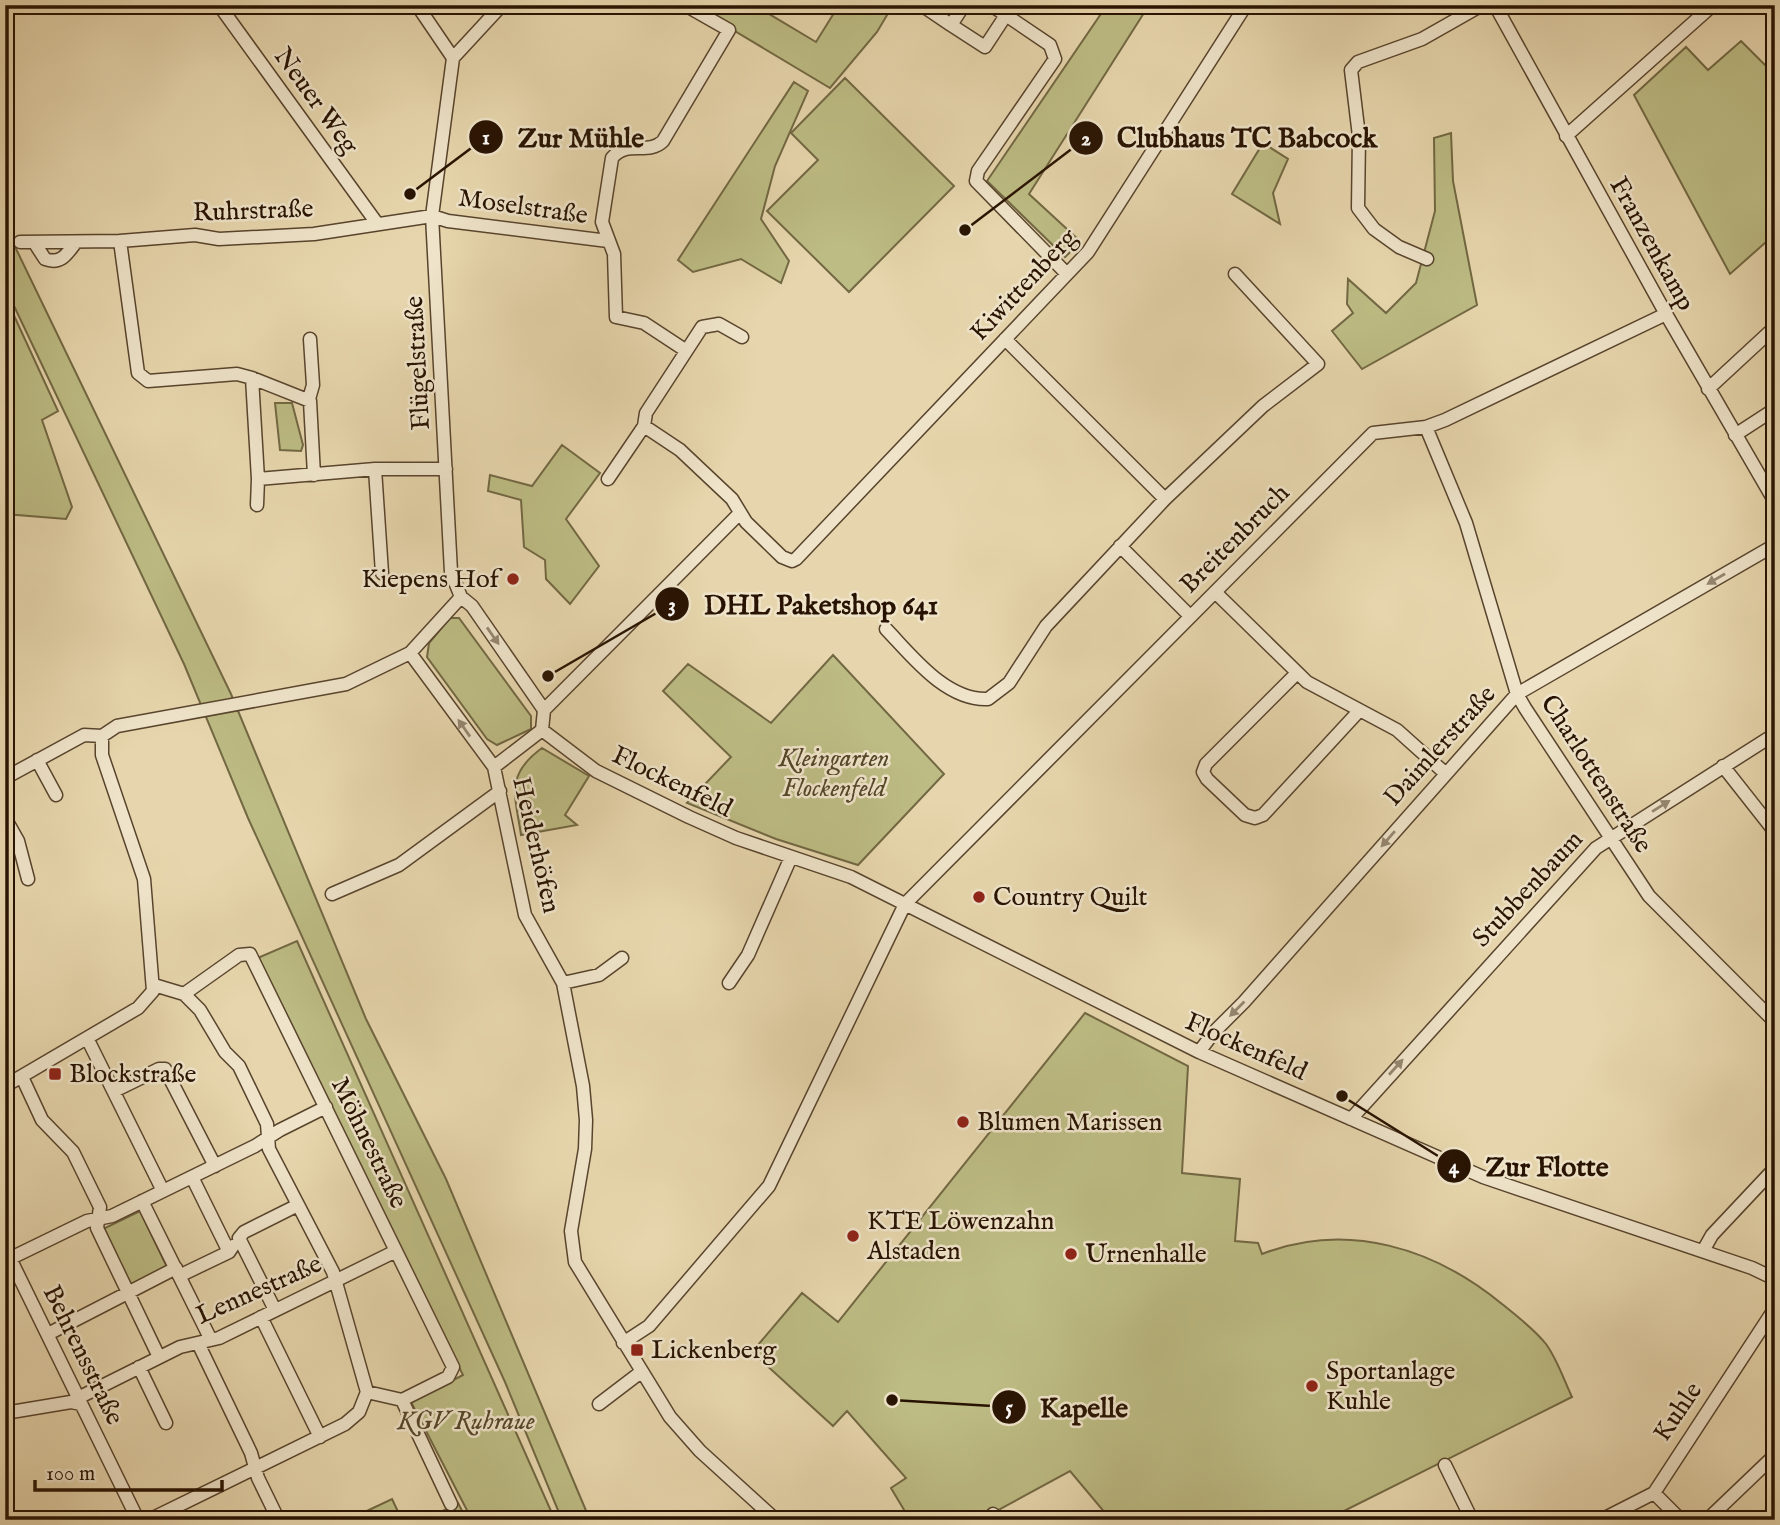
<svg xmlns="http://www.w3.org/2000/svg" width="1780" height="1525" font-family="'IM FELL English',serif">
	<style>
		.green { fill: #bdbc84; stroke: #726843; stroke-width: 2 }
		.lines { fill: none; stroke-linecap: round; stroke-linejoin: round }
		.minor-casing { stroke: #58442d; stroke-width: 15 }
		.minor { stroke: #efe4ca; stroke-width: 12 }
		.oneway { fill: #958670 }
		.poi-dot { fill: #8f2418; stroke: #efe4ca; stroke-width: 2.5 }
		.labels { text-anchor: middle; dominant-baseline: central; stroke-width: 5; stroke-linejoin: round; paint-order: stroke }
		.street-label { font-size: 26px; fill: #281302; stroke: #efe4ca }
		.poi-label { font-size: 26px; fill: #281302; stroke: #efe4ca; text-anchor: start }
		.park-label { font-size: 26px; font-style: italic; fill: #554629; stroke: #efe4ca }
		.leader { fill: none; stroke: #281302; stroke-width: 2.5 }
		.callout-dot { fill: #281302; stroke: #efe4ca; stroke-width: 2.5 }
		.mark-label { font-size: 21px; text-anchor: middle; font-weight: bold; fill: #fff }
		.callout-label { font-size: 28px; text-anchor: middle; font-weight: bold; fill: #281302; stroke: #efe4ca; stroke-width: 5; stroke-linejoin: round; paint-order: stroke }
	</style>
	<rect width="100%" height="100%" fill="#e7d6ad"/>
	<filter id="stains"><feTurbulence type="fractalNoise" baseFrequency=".00286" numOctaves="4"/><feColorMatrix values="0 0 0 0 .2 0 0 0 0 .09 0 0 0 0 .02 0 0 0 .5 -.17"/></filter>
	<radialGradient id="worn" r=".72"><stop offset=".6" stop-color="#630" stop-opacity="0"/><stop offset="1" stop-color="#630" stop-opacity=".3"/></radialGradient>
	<path class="green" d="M714,5H754L816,42L839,5H893L877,32L830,88L708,15Z
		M1107,5H1149L1029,194L1081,242L1065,257L987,181Z
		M1741,41L1775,75V234L1730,274L1634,95L1686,47L1708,70Z
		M845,78L954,186L849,292L767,211L818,160L791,133Z
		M794,82L808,91L775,166L761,219L789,261L781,283L741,259L693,272L678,260Z
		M1451,133L1453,181L1477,305L1362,369L1332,331L1353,313L1347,304L1348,279L1386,313L1416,283L1435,211L1434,138Z
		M1263,143L1288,159L1273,193L1280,224L1232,194Z
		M5,226L231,694L366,1019L446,1179L590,1520H562L505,1382L248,818L184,664L5,287Z
		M5,296L58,411L42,420L72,507L66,519L5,514Z
		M275,403H292L303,445L301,451L280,450Z
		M562,445L600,473L566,519L599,566L570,604L546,579L545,560L524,547L521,500L488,491L490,475L532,486Z
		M450,618H459L531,716V729L497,745L487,739L427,657L429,643Z
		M833,655L944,774L858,865L776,839L687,803L731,757L663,691L688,664L771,723Z
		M542,748L589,776L565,815L577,825L521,835C515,795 505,775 542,748Z
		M297,941L555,1520H472L411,1402L463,1375L253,960Z
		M1085,1013L1188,1066L1182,1173L1240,1179L1235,1241L1258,1243L1262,1254C1348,1221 1434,1248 1502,1304C1517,1316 1534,1329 1546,1344C1557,1359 1564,1380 1572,1397L1326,1520H1111L1070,1471L980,1520H910L891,1488L906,1478L847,1411L833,1426L752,1352L802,1293L838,1322Z
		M140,1211L167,1267L131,1285L103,1229Z
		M392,1499L402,1520H349L354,1517Z
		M458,1503L467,1520H425Z"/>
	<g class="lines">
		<g class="minor-casing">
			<path id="minor" d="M219,5L376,222
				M417,5L453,58
				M502,5L453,58L432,216L451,572L461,597L472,606L544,710
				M964,5L951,25L985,47L1006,15
				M991,5L1050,45L1055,59L978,171L976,181L1067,274
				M1495,5L1666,314L1775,502
				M923,6L951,25
				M1566,136L1713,5
				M120,241L138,373L148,381L237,374L252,378L258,479L375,469H446
				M20,242L120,241L195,235L219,239L314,234L432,216L448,221L608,241
				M34,242L45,259C61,265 67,254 76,242
				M1427,259L1399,247L1374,229L1358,208L1359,136L1351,70L1358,62L1422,39L1482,5
				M1005,339L1165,499
				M685,350L644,323L616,317L614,254L602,222L612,158C627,139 648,156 663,141L729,30L685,5
				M252,378L310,401L314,475
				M1708,389L1775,327
				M309,399L313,385L310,339
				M644,426L646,413L702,327L719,324L742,337
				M1426,427L1466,523L1517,694L1525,708L1649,896L1775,1022
				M1735,435L1775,409
				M375,469L382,573
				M608,479L644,426L680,450L732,499L746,522L782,557L792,561L796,559L1088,252L1246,5
				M257,505L258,479
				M1120,546L1190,616
				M1215,592L1307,682L1397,730L1445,773
				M886,629C912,656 946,701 988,699L1009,683L1046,626L1165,499L1263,406L1318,364L1235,274
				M410,653L494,767L525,915L563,983L583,1086L586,1120L585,1149L571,1231L575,1262L670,1417L700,1451L776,1520
				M1297,673L1206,764L1203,772L1207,779L1245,815L1255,818L1263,815L1359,711
				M542,730L596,771L689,817L736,838L851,877L1199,1052L1483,1177L1752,1268L1775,1279
				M37,760L56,795
				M1723,766L1775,832
				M494,767L542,730L544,710L739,514
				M5,778L84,735L102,736
				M5,818L18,841L28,879
				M332,894L399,865L500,791
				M563,983L599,975L622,958
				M729,983L748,955L791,857
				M184,994L239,955L250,954L453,1367L448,1377L402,1400L367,1392
				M87,1038L163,1191
				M1199,1052L1214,1032L1244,1002L1517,694L1775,545
				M22,1077L42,1120L73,1152L100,1207L97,1228L159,1357
				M5,1086L138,1008L153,991L144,879L102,755V736L117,726L346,684L410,653L461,597
				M114,1091L159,1069H165L215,1166
				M1351,1119L1596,848L1775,734
				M192,1177L229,1252
				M142,1201L210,1338
				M5,1248L138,1520
				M1703,1251L1712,1235L1775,1168
				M11,1258L87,1221L112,1216L255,1146L280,1130L326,1107
				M179,1276L229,1252L233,1246
				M275,1310L239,1238L244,1232L298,1205
				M261,1317L320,1437
				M48,1334L176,1268
				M198,1343L251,1453L258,1478L278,1519
				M623,1343L649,1326L769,1186L905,904L1369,437L1373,433L1426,427L1445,420L1666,314
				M139,1367L166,1423
				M80,1397L180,1347L219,1338L396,1251
				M402,1400L451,1504
				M599,1404L641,1372
				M5,1413L71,1402L81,1404
				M1445,1465L1472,1520
				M1654,1493L1681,1520
				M993,1514L996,1520
				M149,1520L345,1424L359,1412L367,1392L333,1272L269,1149L267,1124L239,1066L225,1052L200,1010L184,994L154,985
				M1601,1520L1654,1493L1775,1308
				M1707,1520L1775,1455"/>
		</g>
		<use href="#minor" class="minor"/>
	</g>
	<defs><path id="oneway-solid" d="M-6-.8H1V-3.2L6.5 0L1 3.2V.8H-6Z" transform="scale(1.75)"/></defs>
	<g class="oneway">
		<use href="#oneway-solid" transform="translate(1716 579) rotate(150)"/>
		<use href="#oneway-solid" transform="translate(493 636) rotate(55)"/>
		<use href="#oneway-solid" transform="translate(464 728) rotate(-125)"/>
		<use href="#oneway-solid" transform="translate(1661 806) rotate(-32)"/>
		<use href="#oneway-solid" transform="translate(1388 839) rotate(131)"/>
		<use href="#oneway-solid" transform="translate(1237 1009) rotate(135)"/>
		<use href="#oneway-solid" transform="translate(1396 1067) rotate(-48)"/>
	</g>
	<g class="poi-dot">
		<circle cx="513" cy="579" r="7"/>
		<circle cx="979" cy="897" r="7"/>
		<rect x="48" y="1067" width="14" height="14" rx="3.5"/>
		<circle cx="963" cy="1122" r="7"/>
		<circle cx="853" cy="1236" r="7"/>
		<circle cx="1071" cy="1254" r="7"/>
		<rect x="630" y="1343" width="14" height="14" rx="3.5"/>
		<circle cx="1312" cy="1386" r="7"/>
	</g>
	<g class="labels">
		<g class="street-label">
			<text transform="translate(316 101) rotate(54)">Neuer Weg</text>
			<text transform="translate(523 207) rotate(8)">Moselstraße</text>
			<text transform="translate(253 211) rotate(-2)">Ruhrstraße</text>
			<text transform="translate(1652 244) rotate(61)">Franzenkamp</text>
			<text transform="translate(1024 285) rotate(-47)">Kiwittenberg</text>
			<text transform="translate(418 363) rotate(-93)">Flügelstraße</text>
			<text transform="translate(1235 539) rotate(-45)">Breitenbruch</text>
			<text transform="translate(1440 746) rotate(-48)">Daimlerstraße</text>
			<text transform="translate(1596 774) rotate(57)">Charlottenstraße</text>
			<text transform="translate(672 782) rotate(26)">Flockenfeld</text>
			<text transform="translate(536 845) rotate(77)">Heiderhöfen</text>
			<text transform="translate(1528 889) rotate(-47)">Stubbenbaum</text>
			<text transform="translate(1246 1047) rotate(24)">Flockenfeld</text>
			<text transform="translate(369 1143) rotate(64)">Möhnestraße</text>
			<text transform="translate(259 1290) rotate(-24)">Lennestraße</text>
			<text transform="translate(83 1355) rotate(64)">Behrensstraße</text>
			<text transform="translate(1678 1412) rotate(-56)">Kuhle</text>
		</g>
		<g class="poi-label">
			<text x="499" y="579" text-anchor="end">Kiepens Hof</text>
			<text x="993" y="897">Country Quilt</text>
			<text x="69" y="1074">Blockstraße</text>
			<text x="977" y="1122">Blumen Marissen</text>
			<text x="867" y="1221">KTE Löwenzahn<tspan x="867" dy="30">Alstaden</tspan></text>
			<text x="1085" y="1254">Urnenhalle</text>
			<text x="651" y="1350">Lickenberg</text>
			<text x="1326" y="1371">Sportanlage<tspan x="1326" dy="30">Kuhle</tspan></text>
		</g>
		<g class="park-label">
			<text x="834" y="758">Kleingarten<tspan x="834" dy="30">Flockenfeld</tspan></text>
			<text x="466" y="1421">KGV Ruhraue</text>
		</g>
	</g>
	<path class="leader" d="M410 194L486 137M965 230L1086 138M548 676L672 604M1342 1096L1454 1166M892 1400L1009 1407"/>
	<g class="callout-dot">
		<circle cx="410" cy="194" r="7"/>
		<circle cx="965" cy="230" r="7"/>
		<circle cx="548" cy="676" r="7"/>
		<circle cx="1342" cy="1096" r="7"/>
		<circle cx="892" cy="1400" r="7"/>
		<circle cx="486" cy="137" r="18"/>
		<circle cx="1086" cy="138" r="18"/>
		<circle cx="672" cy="604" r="18"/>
		<circle cx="1454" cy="1166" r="18"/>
		<circle cx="1009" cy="1407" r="18"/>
	</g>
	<g class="mark-label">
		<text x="486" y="144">1</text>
		<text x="1086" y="145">2</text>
		<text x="672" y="611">3</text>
		<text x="1454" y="1173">4</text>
		<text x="1009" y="1414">5</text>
	</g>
	<g class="callout-label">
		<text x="581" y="147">Zur Mühle</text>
		<text x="1247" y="147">Clubhaus TC Babcock</text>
		<text x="821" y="614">DHL Paketshop 641</text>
		<text x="1547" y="1176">Zur Flotte</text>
		<text x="1084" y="1417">Kapelle</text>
	</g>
	<rect width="1780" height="1525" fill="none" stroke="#e7d6ad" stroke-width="28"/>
	<rect x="7" y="7" width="1766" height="1511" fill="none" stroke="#281302" stroke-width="3.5"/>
	<rect x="14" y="14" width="1752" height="1497" fill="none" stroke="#281302" stroke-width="2"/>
	<path d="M35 1480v10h187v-10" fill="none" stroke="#281302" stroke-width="3.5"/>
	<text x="46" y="1480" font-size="21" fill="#281302" stroke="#efe4ca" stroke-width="5" paint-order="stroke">100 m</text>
	<rect width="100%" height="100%" filter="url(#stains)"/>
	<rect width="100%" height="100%" fill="url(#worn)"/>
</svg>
